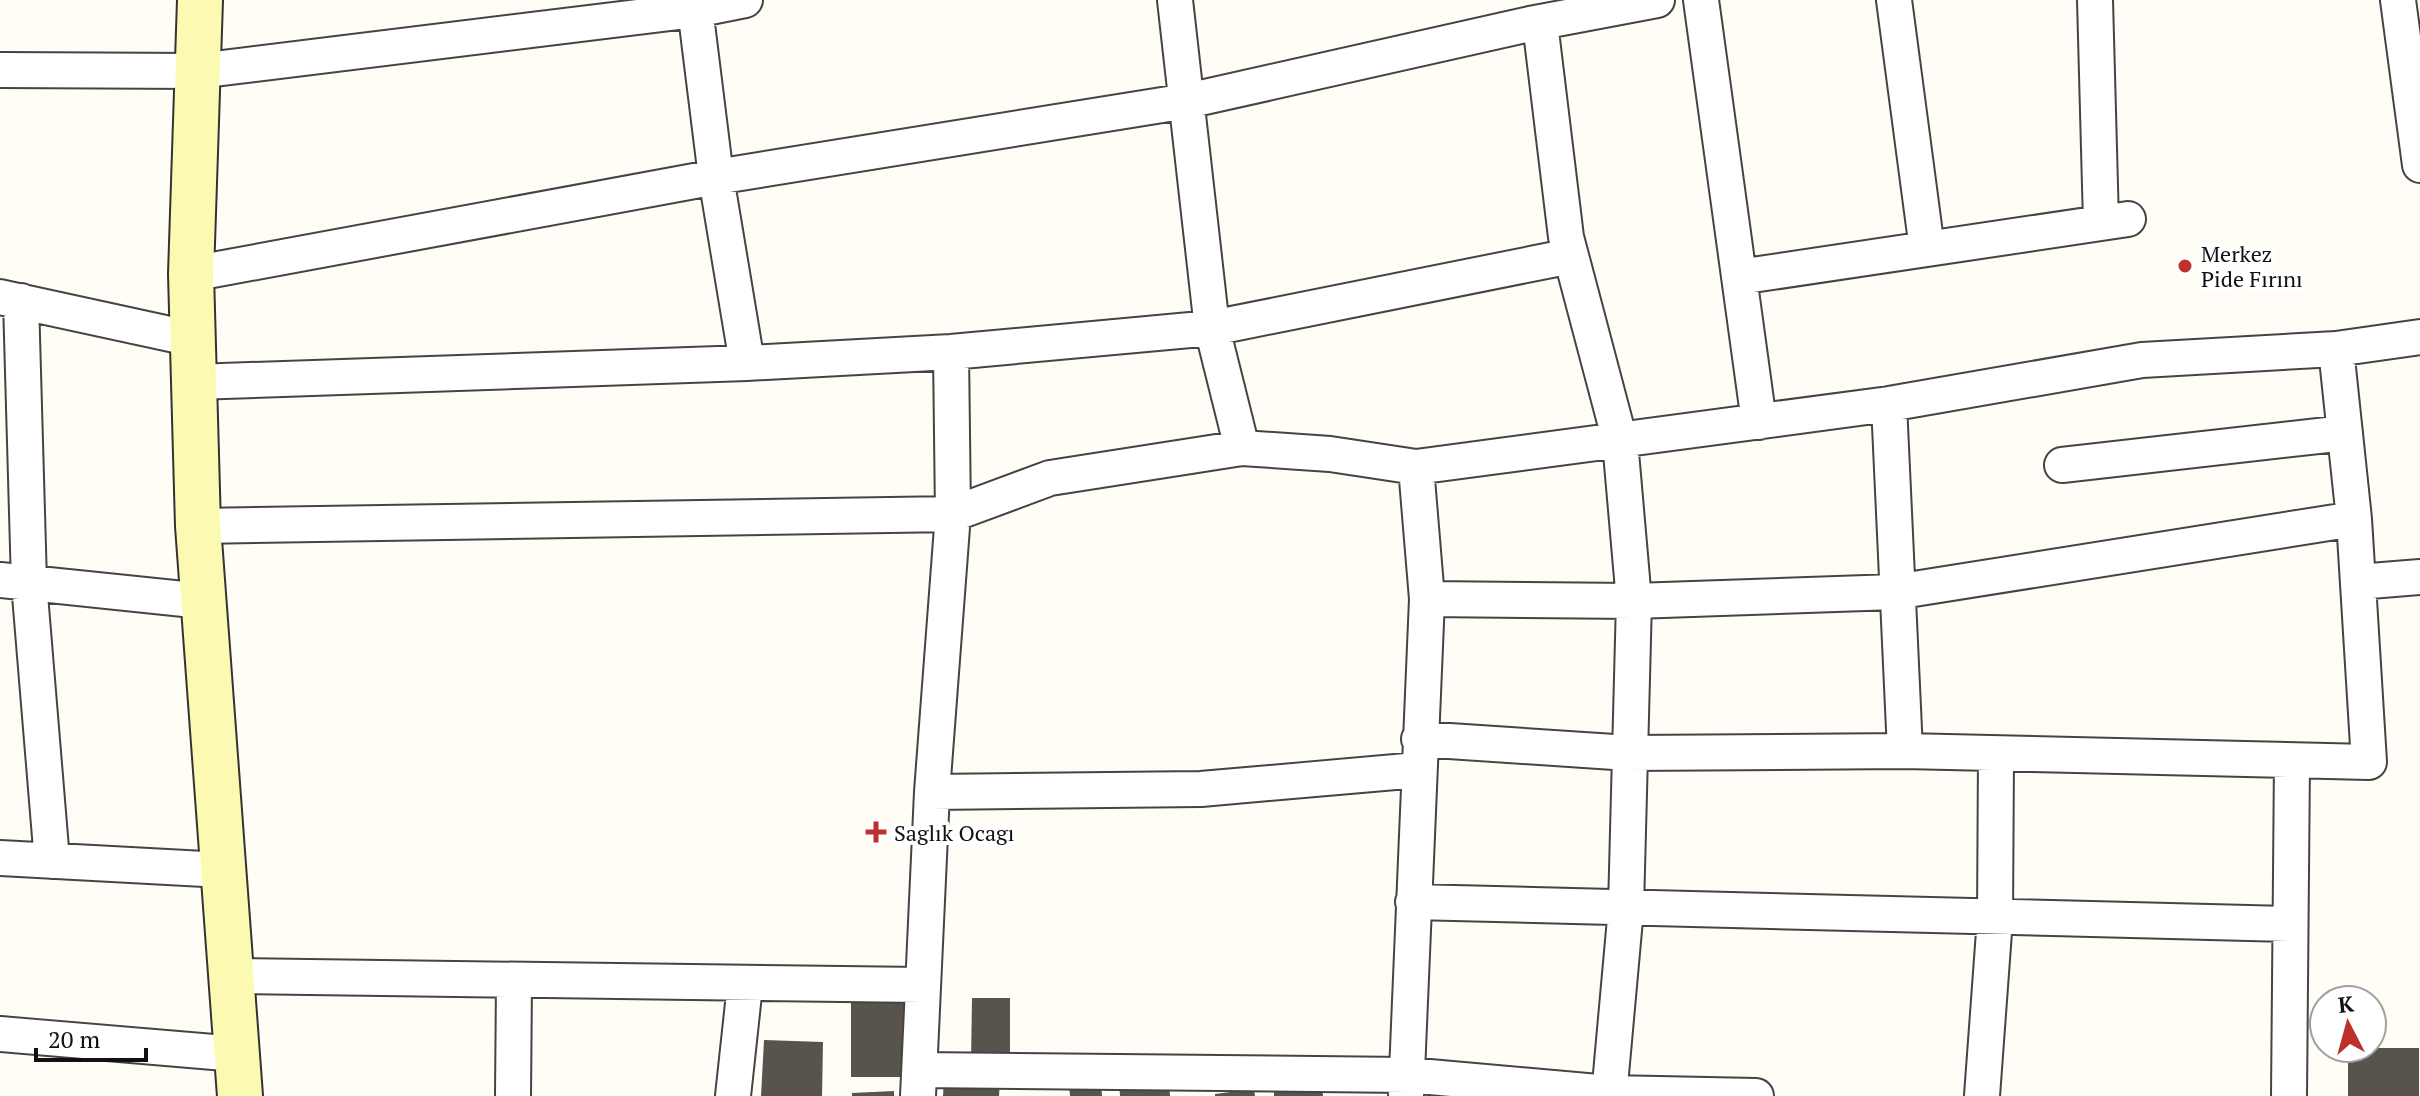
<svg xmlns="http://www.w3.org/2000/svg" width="2420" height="1096" font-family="'PT Serif',serif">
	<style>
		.building { fill: #59534d }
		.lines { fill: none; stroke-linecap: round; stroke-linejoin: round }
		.minor-casing { stroke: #444; stroke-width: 38 }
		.secondary-casing { stroke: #333; stroke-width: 48 }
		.minor { stroke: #fff; stroke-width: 34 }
		.secondary { stroke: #fcfab2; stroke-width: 44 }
		.poi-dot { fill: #be302c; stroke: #fff; stroke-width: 3 }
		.labels { text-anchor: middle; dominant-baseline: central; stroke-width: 8; stroke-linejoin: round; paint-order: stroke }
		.poi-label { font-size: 22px; fill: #111; stroke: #fff; text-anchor: start }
	</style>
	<rect width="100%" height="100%" fill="#fffdf5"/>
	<path class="building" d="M972,998H1010V1062H971Z
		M851,1003H909V1077H851Z
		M764,1040L823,1042L822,1096H761Z
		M2348,1048H2419V1096H2348Z
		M944,1077L1000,1080L999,1096H943Z
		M1169,1079L1170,1096H1120L1119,1082Z
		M1101,1082L1102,1096H1070L1069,1084Z
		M1322,1082L1323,1096H1274V1085Z
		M1254,1089L1255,1096H1215V1094Z
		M894,1091V1096H852V1093Z"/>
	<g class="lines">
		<g class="minor-casing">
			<path id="minor" d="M694,0L716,177L747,363
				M1175,0L1212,328L1242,448
				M1701,0L1759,422
				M1894,0L1927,249
				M2095,0L2101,223
				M2398,0L2420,165
				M1540,23L1566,237L1620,441L1634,601L1626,908L1609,1096
				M0,70L198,71L695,10L745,0
				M191,274L716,177L1187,101L1530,24L1657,0
				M1739,277L2128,219
				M0,297L193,339
				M21,301L29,583L52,861
				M194,382L747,363L951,352L1212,328L1571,256
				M1889,404L1905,751
				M2062,465L2345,433
				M198,526L953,514L1050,478L1242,448L1330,454L1416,467L1889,404L2142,360L2336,349L2420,337
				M0,580L203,601
				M2358,582L2420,577
				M1427,599L1634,601L1895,592L2354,519
				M1419,739L1629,753L1905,751L2369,762L2354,519L2336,349
				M932,792L1201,789L1418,770
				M0,858L223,870
				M1413,902L2290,924
				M230,976L922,985
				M0,1034L237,1054
				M920,1070L1407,1075L1609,1093L1756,1096
				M513,1096L514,982
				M733,1096L745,985
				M918,1096L932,792L953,514L951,352
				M1406,1096L1427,599L1416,467
				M1982,1096L1995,918L1996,755
				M2289,1096L2292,761"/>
		</g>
		<g class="secondary-casing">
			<path id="secondary" d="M200,0L191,274L198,526L240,1096"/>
		</g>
		<use href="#minor" class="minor"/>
		<use href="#secondary" class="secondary"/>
	</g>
	<g class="poi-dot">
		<circle cx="2185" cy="266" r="8"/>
		<path d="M872 820h8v8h8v8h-8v8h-8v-8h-8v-8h8z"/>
	</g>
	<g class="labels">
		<g class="poi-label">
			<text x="2201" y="253">Merkez<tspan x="2201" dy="25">Pide Fırını</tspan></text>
			<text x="894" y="832">Saglık Ocagı</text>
		</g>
	</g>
	<g transform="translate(2348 1024) rotate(354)"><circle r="38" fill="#ffffff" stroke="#a0a0a0" stroke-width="2"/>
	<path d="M0-6L14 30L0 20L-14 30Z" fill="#be302c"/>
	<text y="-12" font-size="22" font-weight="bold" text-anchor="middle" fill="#111111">K</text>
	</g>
	<path d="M36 1048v12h110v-12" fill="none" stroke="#111111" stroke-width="4"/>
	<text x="48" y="1048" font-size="24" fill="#111111" stroke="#ffffff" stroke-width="6" paint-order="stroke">20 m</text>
</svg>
